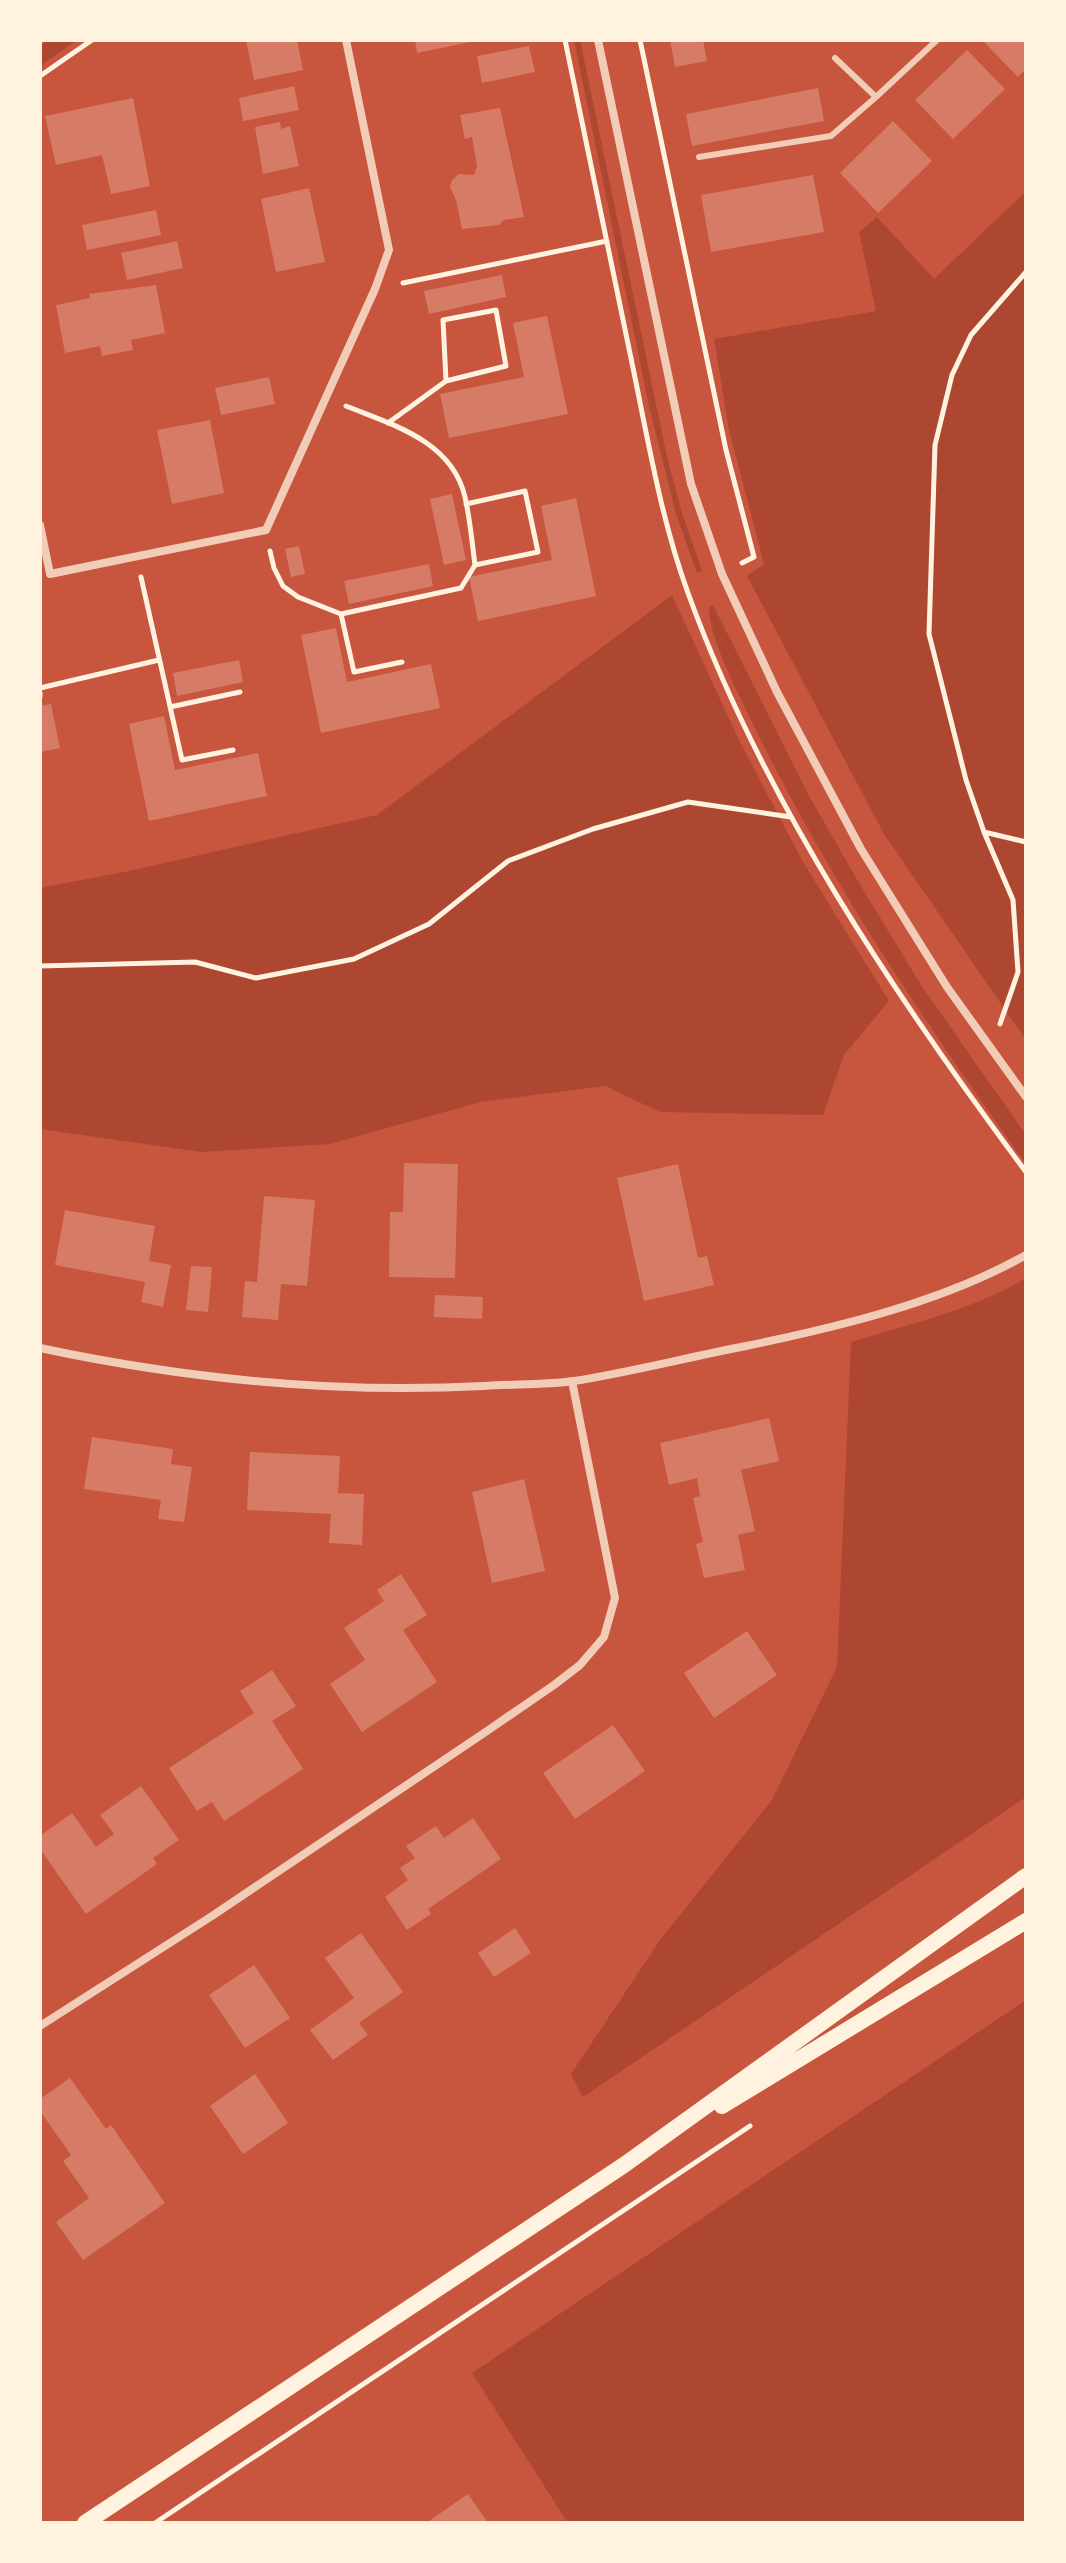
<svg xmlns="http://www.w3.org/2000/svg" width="1066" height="2563" font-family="Cabin,sans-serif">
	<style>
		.green { fill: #ae4732 }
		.building { fill: #d67c66 }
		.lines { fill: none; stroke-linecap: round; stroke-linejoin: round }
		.path { stroke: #fff3e0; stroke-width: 5 }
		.service { stroke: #f1ccb7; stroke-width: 6 }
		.minor { stroke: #f1ccb7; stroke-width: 8 }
		.secondary { stroke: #fff3e0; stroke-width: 16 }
	</style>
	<rect width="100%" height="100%" fill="#c8553d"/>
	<path class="green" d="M48,40H77L40,66V46Z
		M574,40H580L667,457L682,513L702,571L697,573L676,514L649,406Z
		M1026,191V1040L884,834L747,576L764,564L729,430L714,339L876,311L859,232L877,217L934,279Z
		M672,595L739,740L803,862L889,1001L844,1055L823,1115L660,1112L605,1086L480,1102L330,1144L202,1152L40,1129V888L129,871L377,815Z
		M713,605L808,794L859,883L923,988L1026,1135V1164C924,1022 827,877 751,720C737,690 709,639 709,607Z
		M1026,1278V1797L583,2097L571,2074L660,1940L772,1800L837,1667L851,1342C909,1324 973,1310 1026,1278Z
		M1026,2000V2523H568L472,2373Z"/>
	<path class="building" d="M246,40H297L303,70L254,80Z
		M415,40H475V41L417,53Z
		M670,40H703L707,61L675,67Z
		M982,40H1026V69L1018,77Z
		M529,46L535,72L482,83L477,56Z
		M967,50L1005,89L953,139L915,100Z
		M294,86L299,110L243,121L239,98Z
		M818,88L824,121L692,146L686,114Z
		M133,98L150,186L111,194L102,155L56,165L45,116Z
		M500,108L524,217L504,220L499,225L462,229L456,200L450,187L452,180L459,174L474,175L477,166L472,137L465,139L460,115Z
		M893,121L932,161L878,213L840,173Z
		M280,122L281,129L290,126L299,166L263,174L255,127Z
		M813,175L824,232L711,252L701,195Z
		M309,188L325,262L276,272L261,199Z
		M156,210L161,235L87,250L82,225Z
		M177,241L183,268L127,280L121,253Z
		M502,275L506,297L429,314L424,291Z
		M156,285L165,333L131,340L133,350L102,356L100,346L65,353L56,305L90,298L89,294Z
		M547,316L568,414L449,438L440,394L524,377L513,323Z
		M269,377L275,404L221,415L215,388Z
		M210,420L224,493L172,504L157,430Z
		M452,494L466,560L444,565L430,499Z
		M576,498L596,596L478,621L469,577L552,560L541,506Z
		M299,546L305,574L291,577L285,549Z
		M429,564L433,586L349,604L344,581Z
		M336,628L347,682L431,664L440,708L321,733L301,635Z
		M239,660L243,682L177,696L173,673Z
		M51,704L60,748L40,752V706Z
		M164,716L175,770L258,753L267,796L149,821L129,724Z
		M404,1163L458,1164L455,1278L389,1277L390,1212H403Z
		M678,1164L698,1258L707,1256L714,1285L644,1301L617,1178Z
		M264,1196L315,1200L307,1286L281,1284L278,1320L242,1317L245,1281L257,1282Z
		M65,1210L155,1226L149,1261L171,1265L163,1307L141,1302L145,1282L55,1265Z
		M191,1266L212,1267L208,1312L186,1310Z
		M435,1295L483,1297L482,1319L434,1317Z
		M769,1418L779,1461L741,1470L755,1531L738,1535L745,1570L704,1578L696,1544L703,1542L693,1498L700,1496L697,1478L669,1485L660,1443Z
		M92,1437L173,1449L171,1464L192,1467L184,1522L158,1519L161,1500L84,1489Z
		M250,1452L340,1456L338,1493L364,1494L362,1545L329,1543L331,1514L247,1510Z
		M524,1479L545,1571L492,1583L472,1492Z
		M401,1574L427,1615L403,1630L437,1682L362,1732L330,1684L365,1660L344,1628L384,1601L377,1590Z
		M747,1631L777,1675L714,1718L684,1673Z
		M272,1670L296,1706L272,1721L303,1769L224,1821L212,1802L197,1811L169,1768L254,1713L240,1691Z
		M613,1725L645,1771L575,1819L543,1773Z
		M141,1786L179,1840L153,1858L157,1864L86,1914L40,1849V1836L72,1813L96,1847L114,1834L100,1815Z
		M473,1818L501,1859L428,1909L431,1914L407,1930L385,1897L408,1880L400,1868L415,1858L406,1846L436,1826L444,1838Z
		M515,1928L531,1953L494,1977L478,1953Z
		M361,1933L403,1992L359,2023L368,2035L333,2060L310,2030L354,1998L325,1958Z
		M254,1965L290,2018L245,2048L209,1995Z
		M255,2074L288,2123L243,2154L210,2106Z
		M70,2078L106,2129L111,2125L165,2203L83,2260L56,2222L89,2198L63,2161L71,2155L40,2111V2099Z
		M468,2494L488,2523H426Z"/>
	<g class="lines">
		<path class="path" d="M565,40C587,148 610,255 632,363C648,440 661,519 688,593C763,800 895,996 1026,1172
			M640,40L726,450L754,557L742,563
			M40,76L92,40
			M1026,272L971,335L952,375L935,445L929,634L966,780L984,832L1026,842
			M403,283L607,241
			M388,423L446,381L506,366L496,310L443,320L446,381
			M466,504L525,491L538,552L475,565
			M270,551L274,568L283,586L298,597L341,614L461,588L475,565C472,542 470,519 465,497C452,441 393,425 346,406
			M141,577L182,760L233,750
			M341,614L354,672L402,662
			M40,688L159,660
			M40,693V697
			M170,707L240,692
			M984,832L1013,900L1018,972L1000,1024
			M40,966L195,962L256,978L354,959L429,924L508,861L593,829L688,802L791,817
			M155,2523L750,2126"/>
		<path class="service" d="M835,58L876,97L937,40
			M699,157L831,136L876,97"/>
		<path class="minor" d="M598,40L691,484L722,574L777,692L861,849L947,987L1026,1097
			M40,525L50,574L266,530L375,289L389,250L346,40
			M40,1348C186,1379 334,1394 484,1386C513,1384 545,1385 574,1381C631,1372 689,1357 746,1346C838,1327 943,1302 1026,1255
			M40,2026L212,1916L487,1731L554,1685L580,1665L604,1637L615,1598L572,1381"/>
		<path class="secondary" d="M722,2106L1026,1921
			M85,2523L624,2165L1026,1876"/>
	</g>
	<rect width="1066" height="2563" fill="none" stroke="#fff3e0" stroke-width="84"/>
</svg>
